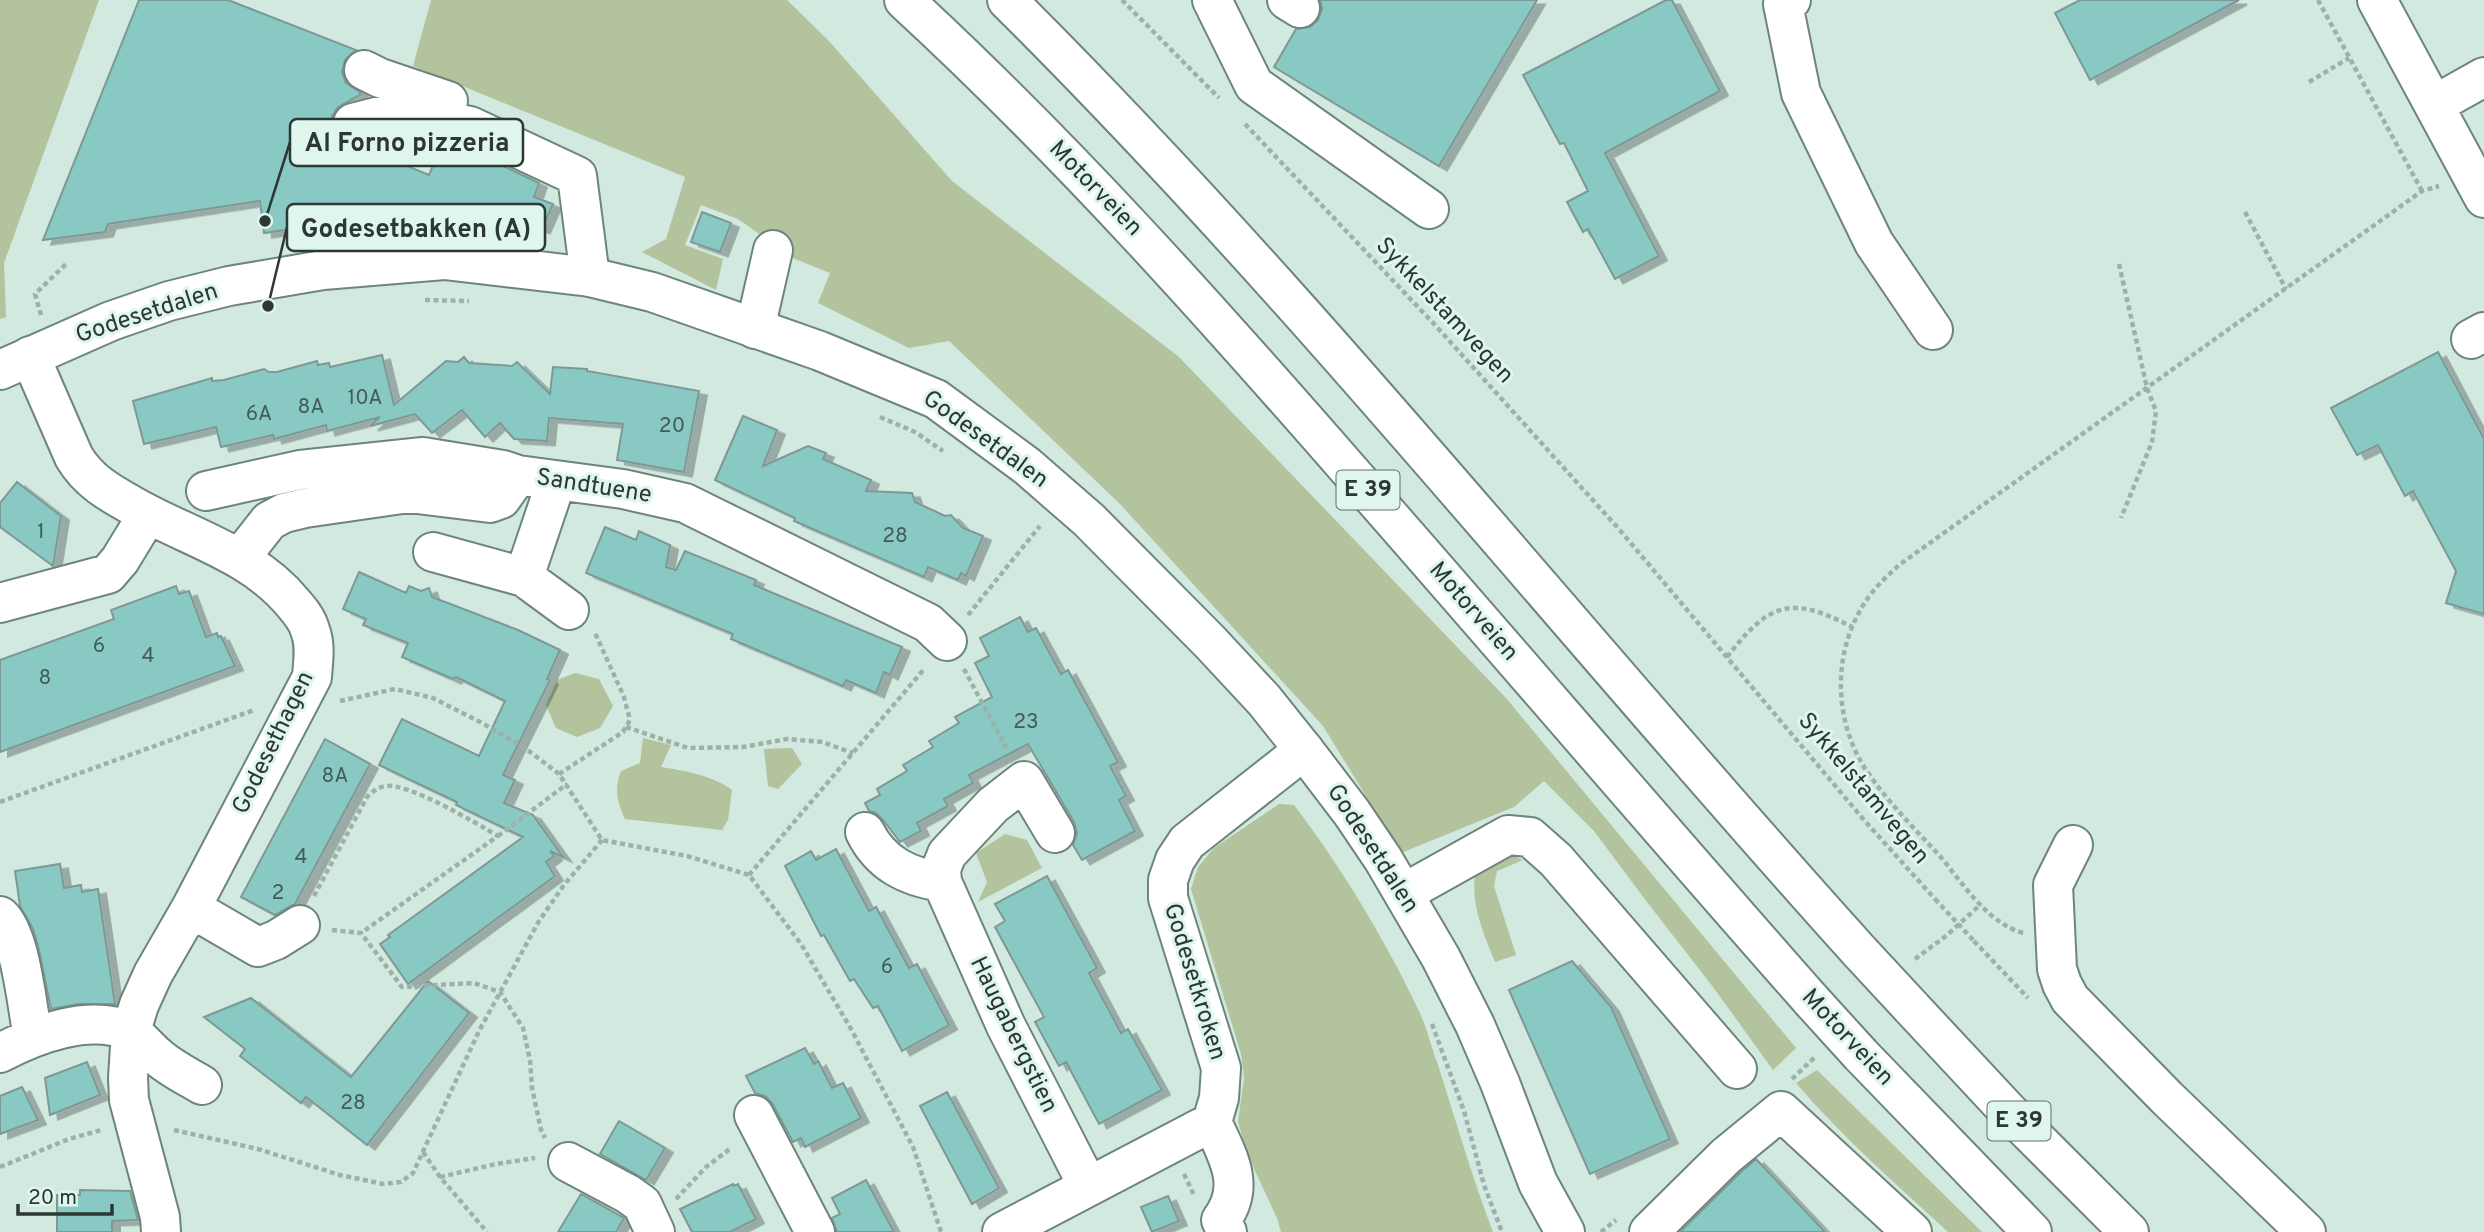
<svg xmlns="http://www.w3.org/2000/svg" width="2484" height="1232" font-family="Overpass,sans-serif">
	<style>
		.green { fill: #b2c39d }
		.building { fill: #88c9c4; stroke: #7f9896; stroke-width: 2; filter: url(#shadow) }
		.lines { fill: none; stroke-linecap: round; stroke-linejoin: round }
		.minor-casing { stroke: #6e857c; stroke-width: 42 }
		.major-casing { stroke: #6e857c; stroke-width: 42 }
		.highway-casing { stroke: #6e857c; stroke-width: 42 }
		.path { stroke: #9eb1a9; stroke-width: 4.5; stroke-dasharray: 5 3.5; stroke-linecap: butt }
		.minor { stroke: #fff; stroke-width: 38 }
		.major { stroke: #fff; stroke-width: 38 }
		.highway { stroke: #fff; stroke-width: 38 }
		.highway-bridge-casing { stroke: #6e857c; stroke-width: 42; stroke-linecap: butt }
		.path-bridge { stroke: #9eb1a9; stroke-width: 4.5; stroke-dasharray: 5 3.5; stroke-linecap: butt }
		.highway-bridge { stroke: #fff; stroke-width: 38 }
		.labels { text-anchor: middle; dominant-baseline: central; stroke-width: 6; stroke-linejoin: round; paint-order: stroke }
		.number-label { font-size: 21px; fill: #445c57 }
		.shield { fill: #def6ec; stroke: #62706a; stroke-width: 2 }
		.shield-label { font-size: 23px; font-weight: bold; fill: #2d3733 }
		.street-label { font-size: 24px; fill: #2d3733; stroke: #def6ec }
		.leader { fill: none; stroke: #2d3733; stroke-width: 2.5 }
		.callout-dot { fill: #2d3733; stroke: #def6ec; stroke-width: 2.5 }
		.callout { fill: #def6ec; stroke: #2d3733; stroke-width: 2.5 }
		.callout-label { font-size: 26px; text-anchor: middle; font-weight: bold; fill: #2d3733 }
	</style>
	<defs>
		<filter id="shadow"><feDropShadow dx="8" dy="4.5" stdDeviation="0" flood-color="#0004"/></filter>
	</defs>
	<rect width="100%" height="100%" fill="#d1e9df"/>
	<path class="green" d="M0,0H99L4,263L6,317L0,319Z
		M431,0H787L829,41L952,181L1179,357L1506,698L1796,1048L1773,1070L1713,987L1647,902L1594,831L1544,781L1514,807L1401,853L1323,726L1120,504L949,341L909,348L818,303L830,273L795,259L738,219L701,205L685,245L723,259L716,290L642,252L666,239L685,177L413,66Z
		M575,673L599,679L613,706L600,728L577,737L556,728L546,705L557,680Z
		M643,738L671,745L661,767C685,771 712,775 732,790L728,820L722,830L625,819C617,802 614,789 621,771L640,763Z
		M792,748L802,764L778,789L768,786L764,749Z
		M1279,804L1294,805C1340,865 1386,941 1418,1009C1427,1027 1431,1047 1438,1065C1456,1121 1472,1177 1493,1232H1281L1277,1218L1248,1156L1238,1122L1244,1078L1241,1054L1191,889L1198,867L1214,848Z
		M1005,834L1027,840L1042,868L978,902L987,882L976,853Z
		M1507,852L1523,860L1497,871L1494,886L1516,955L1495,962C1483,932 1471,906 1475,873Z
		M1817,1070L1982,1232H1948C1896,1184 1842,1137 1796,1083Z"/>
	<path class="building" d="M139,0H228L356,50L345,60L342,72L346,83L360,92V95L338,107L332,116V128L337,138L346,144H353L429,175L443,142L463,147L539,183L534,197L553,204L542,229L523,222L522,226L464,204L264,233L260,201L108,224L105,232L43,240Z
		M1320,0H1537L1439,166L1274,67L1296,29L1310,27L1318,20L1322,9Z
		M1666,0H1672L1720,91L1605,153L1659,256L1615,279L1588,229L1583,232L1567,202L1588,191L1564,143L1560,144L1523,75Z
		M2080,0H2239L2090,80L2055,13Z
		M702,212L731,223L720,252L691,242Z
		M2438,352L2484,439V614L2446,603L2456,571L2413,491L2405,496L2378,445L2357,455L2331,408Z
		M382,355L394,405L446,361L458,362L464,357L469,363L512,366L517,362L550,394L553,367L587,369V371L699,391L684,472L617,460L623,424L549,418L547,441L514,439L500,423L485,437L462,410L432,433L415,414L370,426L380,417L327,431L326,425L274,439L273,435L221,447L216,427L144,444L133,401L212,378V381L224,380L264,369L269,372H277L317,361L318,365L329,363L330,367Z
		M743,416L777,430L763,466L808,446L826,453L823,459L871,480L866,491L912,493L915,502L945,516L951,515L963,528L983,536L966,576L961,573L958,580L928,567L924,577L794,521L795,518L715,480Z
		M17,482L61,516L53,566L0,527V503Z
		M605,527L636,540L639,531L670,545L666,567L676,570L685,551L756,580L754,585L902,647L890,675L884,672L876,693L846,680L843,686L731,639L733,634L586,573Z
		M359,572L406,593L409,586L421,591L429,588L432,597L518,630L560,650L547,679L550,680L503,775L515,780L504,803L533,815L563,857L550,851L554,856L546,862L555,876L408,984L380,944L390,937L388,935L523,837L456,805L457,802L379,765L402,719L479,756L505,701L456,677L453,679L402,657L408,643L363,625L366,619L343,609Z
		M176,586L179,594L189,591L206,637L217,633L218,637L221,636L235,666L0,752V660L114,619L111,610Z
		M1020,617L1028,632L1036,628L1061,674L1068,670L1118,762L1110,766L1126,796L1119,800L1135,831L1082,860L1073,845L1077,833L1074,822L1028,744L969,775L973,783L944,799L948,806L917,823L921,831L900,842L883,820L876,813L869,811L865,803L880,795L877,789L907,771L903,765L933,747L929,741L959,723L955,717L992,697L975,663L989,656L980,638Z
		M325,739L370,764L295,904L275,915L241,897Z
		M836,849L869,911L876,907L909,968L917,964L949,1025L902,1051L878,1006L873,1008L854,979L850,981L824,935L821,936L785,866L811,851L816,860Z
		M60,864L64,888L81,885L82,892L98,889L115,1004H79L51,1009L39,950L33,929L20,906L15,871Z
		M1047,876L1097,968L1089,973L1121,1033L1128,1029L1162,1090L1099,1124L1066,1062L1059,1066L1035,1022L1044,1017L995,927L1005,921L995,904Z
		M1572,961L1611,1007L1670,1139L1590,1174L1509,990Z
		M428,981L469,1013L367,1145L306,1097L301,1103L267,1077L240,1056L245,1049L204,1017L251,998L351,1077Z
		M805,1048L814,1064L818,1061L832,1088L843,1083L861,1118L805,1147L801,1138L793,1142L772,1103L765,1096L755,1093L746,1076Z
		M87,1062L100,1095L50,1115L45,1078Z
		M22,1087L38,1120L0,1134V1096Z
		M947,1092L999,1188L972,1204L920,1106Z
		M619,1121L665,1148L646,1180L600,1154Z
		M1756,1159L1825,1232H1680L1741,1172Z
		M866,1180L894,1232H837L832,1218L840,1214L832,1198Z
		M733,1184L734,1186L738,1184L756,1219L730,1232H692L680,1209Z
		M80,1190L130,1191L138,1220L112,1221V1232H57V1195H80Z
		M581,1194L624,1218L616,1232H558Z
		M1168,1196L1179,1221L1152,1232L1141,1207Z"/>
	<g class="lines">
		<g class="minor-casing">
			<path id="minor" d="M1212,0L1254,85L1429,209
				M1287,0L1300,8
				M1791,0L1783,4L1801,93L1874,243L1933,330
				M2377,0L2484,198
				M364,70L380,78L448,101
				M2434,105L2484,77
				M353,123L400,111L470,126L577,176L590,277
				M755,329L773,250
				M2471,339L2484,332
				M30,356L74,457C89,482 110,493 135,507C188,537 253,554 293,603C300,611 307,619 310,630C316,645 313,661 312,677L191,908L153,974L139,1005L131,1031L128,1078L129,1100L160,1217L161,1232
				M206,491L300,470L423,457L503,470L518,475
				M433,552L524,577L569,610
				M240,558L269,521L284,513L305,508L409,493L490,503L501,499L518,475L623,489L685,503L928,623L947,641
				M524,577L556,482
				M0,603L108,574L120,560L148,514
				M865,832C881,864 908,877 942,882
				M1055,833L1024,781L993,805L947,854L941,869L942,882L1006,1026L1088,1186
				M2073,845L2053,885L2057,969L2062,984L2070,999L2167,1098L2306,1232
				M1404,893L1508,835L1530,837L1556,860L1737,1069
				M191,908L258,947L276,940L300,925
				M0,916C21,934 27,1008 33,1037
				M0,1053C36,1034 89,1014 129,1031C139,1036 148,1049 157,1056C170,1068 187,1076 202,1085
				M754,1115L815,1232
				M1212,1122C1227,1155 1247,1186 1221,1220L1227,1232
				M568,1162L628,1194L642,1204L655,1232
				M1002,1232L1212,1122L1219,1098L1221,1068L1168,898V880L1175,860L1187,842L1304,750
				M1649,1232L1726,1156L1781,1111L1912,1232"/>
		</g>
		<g class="major-casing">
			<path id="major" d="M0,370L111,321L169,301L229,286L323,270L444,260L590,277L652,292L820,351L936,399L1027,466L1089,520L1210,642L1264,700L1304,750L1352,813L1383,859L1441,958L1475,1025L1500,1083L1538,1183L1565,1232"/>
		</g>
		<g class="highway-casing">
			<path id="highway" d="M904,0C1066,149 1212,313 1356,478C1508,651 1658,827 1811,1000
				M1007,0C1309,300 1574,636 1860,952
				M1911,1007L2008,1111L2129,1232
				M1861,1055L2032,1232"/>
		</g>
		<path class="path" d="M1122,0L1219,98
			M2318,0L2422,191
			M2309,82L2349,58
			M1245,124L1435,325L1618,528L1864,820L1935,899
			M2245,212L2286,289
			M2119,264L2147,388L2156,411L2152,442L2121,518
			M425,300L469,301
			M41,315L35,294L66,264
			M880,417L915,432L943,451
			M968,615L1040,526
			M1727,657C1768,604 1790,594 1852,627
			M964,669L1008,751
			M340,701L395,689L433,698L482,723L525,748L559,774L602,840L687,856L749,875L801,944L851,1029L913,1147L941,1232
			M626,727L688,748L743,747L787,739L822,742L853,753
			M559,774L623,732L630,720L624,697L595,633
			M0,802L254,710
			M498,836L567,784
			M749,875L925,668
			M314,896L367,797C373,791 378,787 386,786C409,783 476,823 498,836L361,933
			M332,930L361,933L402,987L474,983L500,992L523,1028L530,1060L532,1088L541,1130L545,1138
			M2023,933C1987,923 1962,882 1939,855C1914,828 1887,801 1866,770C1835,723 1832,658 1861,609C1870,592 1885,578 1899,565L2422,191L2439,186
			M1974,941L2028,998
			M1915,959L1946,936L1981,904
			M1432,1024L1464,1111L1484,1185L1502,1232
			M1792,1079L1816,1056
			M174,1130L258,1149L340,1175L383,1184L401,1182L413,1173L479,1031L539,921L564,885L602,840
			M423,1152L440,1177L487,1232
			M0,1167L69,1139L101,1130
			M1184,1174L1194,1195
			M440,1177L496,1164L535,1158
			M676,1199L706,1167L731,1148
			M1601,1232L1616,1220"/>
		<use href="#minor" class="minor"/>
		<use href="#major" class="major"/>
		<use href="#highway" class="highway"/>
		<g class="highway-bridge-casing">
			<path id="highway-bridge" d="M1860,952L1911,1007
				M1811,1000L1861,1055"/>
		</g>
		<path class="path-bridge" d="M1935,899L1974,941"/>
		<use href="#highway-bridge" class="highway-bridge"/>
	</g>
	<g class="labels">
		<g class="number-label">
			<text x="365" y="398">10A</text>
			<text x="311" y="407">8A</text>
			<text x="259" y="414">6A</text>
			<text x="672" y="426">20</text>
			<text x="41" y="532">1</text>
			<text x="895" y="536">28</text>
			<text x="99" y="646">6</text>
			<text x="148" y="656">4</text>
			<text x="45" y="678">8</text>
			<text x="1026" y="722">23</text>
			<text x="335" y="776">8A</text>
			<text x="301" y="857">4</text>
			<text x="278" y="893">2</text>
			<text x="887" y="967">6</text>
			<text x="353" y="1103">28</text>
		</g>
		<g class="shield">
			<rect x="1336.5" y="470.5" width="63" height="39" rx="5"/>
			<rect x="1987.5" y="1101.5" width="63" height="39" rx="5"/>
		</g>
		<g class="shield-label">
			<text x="1368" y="490">E 39</text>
			<text x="2019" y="1121">E 39</text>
		</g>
		<g class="street-label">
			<text transform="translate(1095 189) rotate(46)">Motorveien</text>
			<text transform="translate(1444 311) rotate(47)">Sykkelstamvegen</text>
			<text transform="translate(147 314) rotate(-18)">Godesetdalen</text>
			<text transform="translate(985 440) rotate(36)">Godesetdalen</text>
			<text transform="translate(594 487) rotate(9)">Sandtuene</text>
			<text transform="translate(1473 612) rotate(49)">Motorveien</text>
			<text transform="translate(274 743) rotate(-64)">Godesethagen</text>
			<text transform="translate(1863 789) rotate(50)">Sykkelstamvegen</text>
			<text transform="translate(1372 849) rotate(57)">Godesetdalen</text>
			<text transform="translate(1194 982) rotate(73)">Godesetkroken</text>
			<text transform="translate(1013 1035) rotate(64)">Haugabergstien</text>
			<text transform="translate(1847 1038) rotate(47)">Motorveien</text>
		</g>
	</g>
	<path class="leader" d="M265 221L290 142M268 306L287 227"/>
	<g class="callout-dot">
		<circle cx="265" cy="221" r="7"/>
		<circle cx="268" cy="306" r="7"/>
	</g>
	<g class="callout">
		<rect x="290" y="119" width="233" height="47" rx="7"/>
		<rect x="287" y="204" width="258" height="47" rx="7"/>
	</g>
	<g class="callout-label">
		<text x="407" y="151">Al Forno pizzeria</text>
		<text x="416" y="237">Godesetbakken (A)</text>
	</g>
	<path d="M18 1204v10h94v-10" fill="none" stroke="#2d3733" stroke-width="3.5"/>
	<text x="28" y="1204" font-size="21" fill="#2d3733" stroke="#def6ec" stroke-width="5" paint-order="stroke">20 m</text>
</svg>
